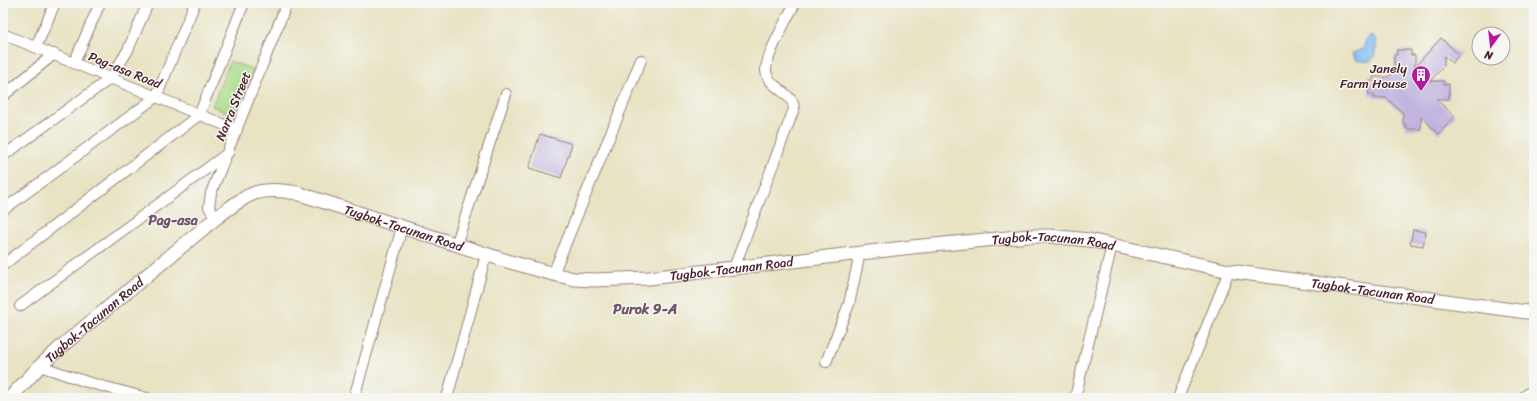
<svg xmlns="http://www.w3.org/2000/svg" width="1537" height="401" font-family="Sriracha,sans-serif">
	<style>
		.green { fill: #abdb8a; stroke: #7a7d5a }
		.water { fill: #81bcf3; stroke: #666e8f }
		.building { fill: #c1b5e0 }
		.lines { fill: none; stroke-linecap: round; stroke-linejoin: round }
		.service-casing { stroke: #998177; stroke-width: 7 }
		.minor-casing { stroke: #998177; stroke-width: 12 }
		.tertiary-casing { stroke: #998177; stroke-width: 15 }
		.service { stroke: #fff; stroke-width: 5 }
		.minor { stroke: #fff; stroke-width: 10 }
		.tertiary { stroke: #fff; stroke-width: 13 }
		.labels { text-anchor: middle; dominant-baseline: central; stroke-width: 3; stroke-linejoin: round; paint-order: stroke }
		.poi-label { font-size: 13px; fill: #4a1f2b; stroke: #f6f6f2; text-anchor: end }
		.street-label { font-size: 13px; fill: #4a1f2b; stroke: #f6f6f2 }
		.neighbourhood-label { font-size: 14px; font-weight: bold; fill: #74546a; stroke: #f6f6f2 }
	</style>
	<rect width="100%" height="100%" fill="#f6f6f2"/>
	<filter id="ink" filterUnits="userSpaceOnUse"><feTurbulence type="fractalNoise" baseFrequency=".025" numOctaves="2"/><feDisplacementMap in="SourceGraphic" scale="8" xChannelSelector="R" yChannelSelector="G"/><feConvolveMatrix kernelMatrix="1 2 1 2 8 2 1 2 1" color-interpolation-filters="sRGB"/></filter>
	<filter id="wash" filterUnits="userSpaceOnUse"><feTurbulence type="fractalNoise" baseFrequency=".012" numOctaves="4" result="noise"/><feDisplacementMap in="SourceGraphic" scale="16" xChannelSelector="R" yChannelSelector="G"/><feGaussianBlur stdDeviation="0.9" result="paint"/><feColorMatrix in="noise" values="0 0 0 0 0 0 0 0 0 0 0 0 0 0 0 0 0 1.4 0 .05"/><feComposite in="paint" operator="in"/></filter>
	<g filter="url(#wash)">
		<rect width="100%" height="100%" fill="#e8e3c3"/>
		<path class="green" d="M230,61L254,70L236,116L212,106Z"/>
		<path class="water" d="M1371,36L1375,38C1379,54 1375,66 1356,60L1352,53L1363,49L1366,39Z"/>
		<g id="blocks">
			<path class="building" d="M1441,38L1459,55L1452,63L1444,56V66L1430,81H1444V84H1449V99H1436L1455,116L1439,134L1421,117V129H1406V124H1403V113L1386,98H1374V95H1369L1368,81H1373V77H1388L1391,74L1394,70V55H1397V50H1411V55H1415V67Z
				M540,134L572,144L561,178L529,168Z
				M1413,230L1426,232L1423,246L1410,244Z"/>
		</g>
	</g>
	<g filter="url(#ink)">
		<use href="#blocks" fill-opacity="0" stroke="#998177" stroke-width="1"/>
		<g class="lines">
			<g class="service-casing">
				<path id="service" d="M1518,398L1534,386"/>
			</g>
			<g class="minor-casing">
				<path id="minor" d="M3,34L237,130
					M36,47L55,3
					M74,63L100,3
					M3,96L54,54
					M3,156L111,78L128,50L148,3
					M3,210L156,97L195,3
					M216,218L209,207L211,193L287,3
					M456,245L506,94
					M3,265L199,115L244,3
					M734,268L794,109C794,99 785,94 778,88C772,83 767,79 766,71C765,57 788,17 795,3
					M553,274L641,60
					M20,306L228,153
					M826,362L849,304L860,253
					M40,366L87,382L147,398
					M354,398L402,227
					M447,398L486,255
					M1075,398L1112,245
					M1178,398L1229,271"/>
			</g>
			<g class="tertiary-casing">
				<g id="tertiary">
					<path id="s1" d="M10,398L40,366L63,345L216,218C247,195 256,185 297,193L507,261L553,274L574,279L593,280L649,278L912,247L1029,236H1049L1089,240L1229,271L1534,313"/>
				</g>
			</g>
			<use href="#service" class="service"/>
			<use href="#minor" class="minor"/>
			<use href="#tertiary" class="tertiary"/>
		</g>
	</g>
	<defs>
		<g id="building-pin" transform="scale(1)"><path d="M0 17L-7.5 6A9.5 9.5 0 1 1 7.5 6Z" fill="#b5179e" stroke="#f6f6f2"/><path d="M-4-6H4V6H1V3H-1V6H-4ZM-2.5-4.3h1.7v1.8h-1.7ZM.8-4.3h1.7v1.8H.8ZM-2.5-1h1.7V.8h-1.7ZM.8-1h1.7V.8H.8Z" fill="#fff"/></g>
	</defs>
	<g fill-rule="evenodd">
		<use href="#building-pin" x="1421" y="75"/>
	</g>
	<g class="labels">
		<g class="poi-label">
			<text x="1407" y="68">Janely<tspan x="1407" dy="15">Farm House</tspan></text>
		</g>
		<g class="street-label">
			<text transform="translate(125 70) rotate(22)">Pag-asa Road</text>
			<text transform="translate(233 106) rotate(-68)">Narra Street</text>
			<text stroke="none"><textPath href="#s1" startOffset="475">Tugbok-Tacunan Road</textPath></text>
			<text stroke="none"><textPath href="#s1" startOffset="1135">Tugbok-Tacunan Road</textPath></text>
			<text stroke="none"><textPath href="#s1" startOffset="811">Tugbok-Tacunan Road</textPath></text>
			<text stroke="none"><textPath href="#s1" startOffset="1459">Tugbok-Tacunan Road</textPath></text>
			<text stroke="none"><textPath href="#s1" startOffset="115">Tugbok-Tacunan Road</textPath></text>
		</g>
		<g class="neighbourhood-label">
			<text x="173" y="220">Pag-asa</text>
			<text x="645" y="309">Purok 9-A</text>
		</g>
	</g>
	<rect width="1537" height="401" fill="none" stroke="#f6f6f2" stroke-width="16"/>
	<g transform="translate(1491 46) rotate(195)"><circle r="19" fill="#f6f6f2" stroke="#b1a0a2"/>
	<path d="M0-3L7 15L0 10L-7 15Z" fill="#b5179e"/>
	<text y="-6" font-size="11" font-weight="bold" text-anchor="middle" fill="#4a1f2b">N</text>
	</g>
</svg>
